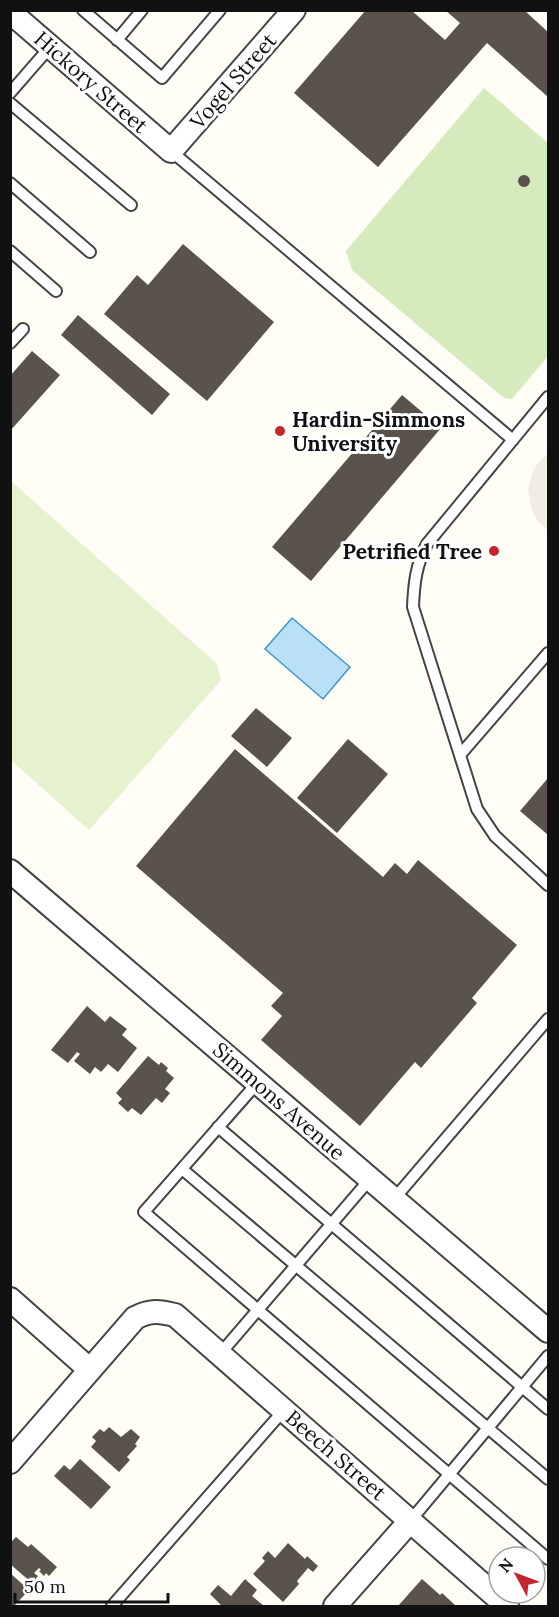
<svg xmlns="http://www.w3.org/2000/svg" width="559" height="1617" font-family="Lora,serif">
	<style>
		.green { fill: #d5ebbd }
		.pitch { fill: #e6f2cf }
		.plaza { fill: #f1ede2 }
		.water { fill: #b9e0f7; stroke: #3f96cf; stroke-width: 1.5 }
		.building { fill: #5a524d }
		.lines { fill: none; stroke-linecap: round; stroke-linejoin: round }
		.lane-casing { stroke: #444; stroke-width: 14 }
		.street-casing { stroke: #444; stroke-width: 26 }
		.lane { stroke: #fff; stroke-width: 10 }
		.street { stroke: #fff; stroke-width: 22 }
		.poi-dot { fill: #c4262e; stroke: #fff; stroke-width: 2 }
		.labels { text-anchor: middle; dominant-baseline: central; stroke-width: 6; stroke-linejoin: round; paint-order: stroke }
		.street-label { font-size: 21px; fill: #111; stroke: #fff }
		.poi-label { font-size: 21px; font-weight: bold; fill: #111; stroke: #fff; text-anchor: start }
	</style>
	<rect width="100%" height="100%" fill="#fffdf5"/>
	<path class="green" d="M484,88L548,143V356L512,399L504,398L352,270L346,251Z"/>
	<path class="pitch" d="M11,481L217,664L221,680L89,830L11,760Z"/>
	<path class="plaza" d="M548,453V531L538,521L532,511L528,489L534,468Z"/>
	<path class="water" d="M292,618L350,667L323,699L265,649Z"/>
	<path class="building" d="M366,10H411L445,40L460,23L445,10H524L548,32V97L487,43L378,167L294,93Z
		M518 181a6 6 0 1 1 12 0a6 6 0 1 1-12 0Z
		M183,244L274,322L207,401L104,314L137,275L148,285Z
		M78,315L170,394L152,415L61,335Z
		M32,351L60,375L10,431V376Z
		M402,395L441,428L311,581L272,547Z
		M256,708L292,738L267,767L231,736Z
		M348,739L388,774L337,833L297,798Z
		M235,749L383,877L395,863L407,874L418,860L517,945L472,998L477,1003L421,1068L415,1062L360,1126L261,1040L282,1016L271,1006L283,993L136,866Z
		M548,778V835L520,811Z
		M87,1006L105,1022L110,1016L127,1029L122,1035L137,1048L118,1072L108,1064L101,1072L95,1067L90,1074L74,1061L80,1054L77,1052L68,1063L51,1050Z
		M148,1056L159,1065L161,1062L168,1068L166,1071L174,1078L165,1089L170,1093L162,1103L156,1098L141,1115L132,1108L128,1112L118,1103L122,1099L116,1093Z
		M109,1427L121,1437L131,1429L140,1437L135,1444L137,1446L127,1457L130,1460L119,1472L91,1447L96,1441L92,1437L100,1429L104,1432Z
		M80,1459L111,1487L91,1509L54,1476L64,1465L70,1470Z
		M16,1537L28,1547L31,1544L57,1567L49,1576L46,1573L44,1576L39,1571L41,1570L39,1568L34,1573L38,1576L32,1583L10,1564V1543Z
		M288,1543L305,1559L307,1556L318,1566L313,1572L308,1568L297,1581L299,1584L283,1602L253,1574L265,1561L262,1558L268,1551L275,1558Z
		M10,1573L29,1590L14,1606H10Z
		M245,1579L257,1590L252,1596L264,1606H222L210,1594L218,1585L231,1596Z
		M422,1579L440,1595L442,1593L455,1605L453,1606H398Z"/>
	<g class="lines">
		<g class="lane-casing">
			<path id="lane" d="M83,10L162,78L220,10
				M117,40L142,10
				M10,93L50,47
				M10,103L131,205
				M171,151L513,440
				M10,183L90,252
				M10,251L56,291
				M10,343L23,329
				M548,397L427,544C416,565 414,583 413,607L477,809L495,836L548,885
				M460,755L548,653
				M258,1082L144,1212L548,1559
				M218,1127L548,1409
				M182,1169L548,1479
				M394,1199L548,1019
				M220,1354L370,1179
				M411,1520L548,1356
				M112,1606L284,1410"/>
		</g>
		<g class="street-casing">
			<path id="street" d="M10,12L171,151L294,10
				M10,871L548,1331
				M10,1299L89,1369
				M10,1462L135,1318C150,1310 159,1311 175,1315L507,1606
				M335,1606L411,1520"/>
		</g>
		<use href="#lane" class="lane"/>
		<use href="#street" class="street"/>
	</g>
	<g class="poi-dot">
		<circle cx="280" cy="431" r="6"/>
		<circle cx="494" cy="551" r="6"/>
	</g>
	<g class="labels">
		<g class="street-label">
			<text transform="translate(233 81) rotate(-49)">Vogel Street</text>
			<text transform="translate(91 82) rotate(41)">Hickory Street</text>
			<text transform="translate(279 1101) rotate(41)">Simmons Avenue</text>
			<text transform="translate(336 1455) rotate(41)">Beech Street</text>
		</g>
		<g class="poi-label">
			<text x="292" y="419">Hardin-Simmons<tspan x="292" dy="24">University</tspan></text>
			<text x="482" y="551" text-anchor="end">Petrified Tree</text>
		</g>
	</g>
	<rect width="559" height="1617" fill="none" stroke="#111111" stroke-width="24"/>
	<g transform="translate(517 1575) rotate(311)"><circle r="28" fill="#ffffff" stroke="#a0a0a0" stroke-width="1.5"/>
	<path d="M0-4.5L10 22L0 15L-10 22Z" fill="#c4262e"/>
	<text y="-9" font-size="16" font-weight="bold" text-anchor="middle" fill="#111111">N</text>
	</g>
	<path d="M15 1593v9h153v-9" fill="none" stroke="#111111" stroke-width="3"/>
	<text x="24" y="1593" font-size="18" fill="#111111" stroke="#ffffff" stroke-width="4.5" paint-order="stroke">50 m</text>
</svg>
